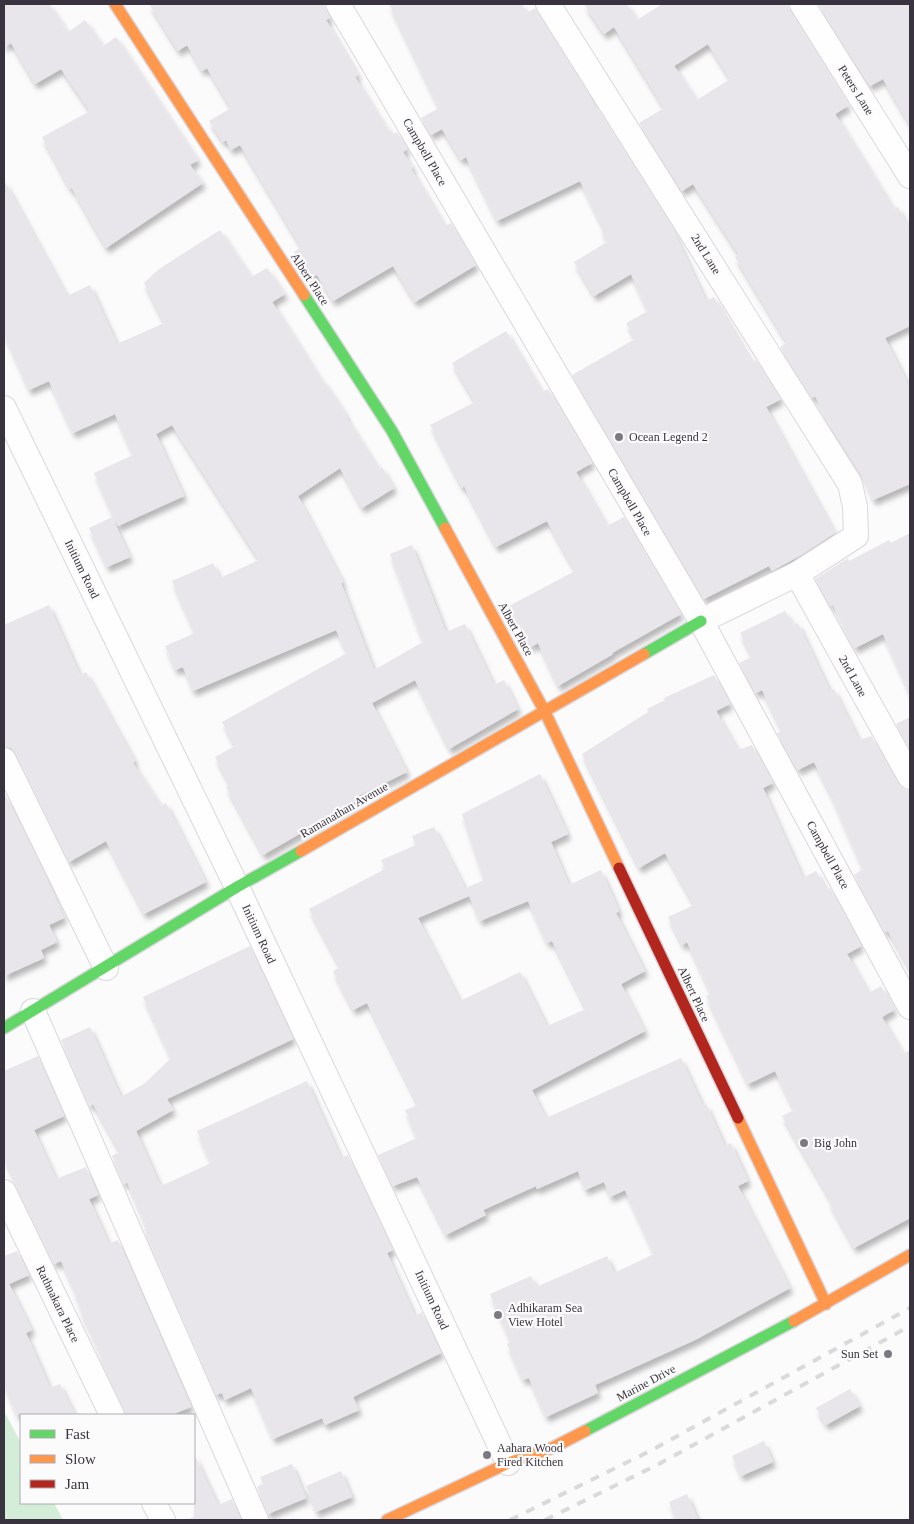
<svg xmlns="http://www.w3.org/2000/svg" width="914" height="1524" font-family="Georgia,serif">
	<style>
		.green { fill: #d4edd8 }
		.building { fill: #e8e5eb; fill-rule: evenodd; filter: url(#shadow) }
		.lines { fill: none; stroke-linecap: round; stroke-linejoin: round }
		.street-casing { stroke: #dad7dd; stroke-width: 26 }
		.fast-casing { stroke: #dad7dd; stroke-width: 14 }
		.slow-casing { stroke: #dad7dd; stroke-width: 14 }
		.jam-casing { stroke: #dad7dd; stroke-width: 14 }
		.street { stroke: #fefefe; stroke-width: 24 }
		.fast { stroke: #63d668; stroke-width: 11 }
		.slow { stroke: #ff974d; stroke-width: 11 }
		.jam { stroke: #b3261e; stroke-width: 11 }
		.rail { stroke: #dadada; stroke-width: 4; stroke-dasharray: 9 9; stroke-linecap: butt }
		.poi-dot { fill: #7d7981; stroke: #fbfbfb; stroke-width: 2 }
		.labels { text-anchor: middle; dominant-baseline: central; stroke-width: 4.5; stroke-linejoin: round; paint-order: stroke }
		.street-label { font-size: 12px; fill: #39333f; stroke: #fbfbfb }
		.poi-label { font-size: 12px; fill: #39333f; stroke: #fbfbfb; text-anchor: start }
	</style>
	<defs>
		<filter id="shadow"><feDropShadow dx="3" dy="5.5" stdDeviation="2.5" flood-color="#0004"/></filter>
	</defs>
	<rect width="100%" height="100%" fill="#fbfbfb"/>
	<path class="green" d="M4,1411L21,1443V1503H54L63,1520H4Z"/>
	<path class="building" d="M4,4H49L68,32L85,20L103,46L116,37L198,160L190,165L203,183L106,248L72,188L70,189L42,137L90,111L61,69L35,84L11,43L4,47Z
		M149,4H323L330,18L326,20L358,75L355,77L385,126L386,125L392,135L397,132L407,149L403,152L413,168L411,169L445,226L451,223L476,265L415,302L393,266L333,301L317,275L311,278L294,252L301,247L240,145L231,150L226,140L223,142L209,121L231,108L207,68L202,71L187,45L178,51Z
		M389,4H522L527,13L535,8L588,93L596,110L598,109L672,227L706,301L714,297L752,362L756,360L781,399L766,407L835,533L803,554L772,571L769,566L704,599L572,375L635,339L626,323L648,311L631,274L594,296L574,262L607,242L601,229L603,228L580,181L497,221L466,157L461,160L442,129L431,135L421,118L439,108Z
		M584,4H627L637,20L662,4H788L790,11L848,106L835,114L894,209L898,207L910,230V326L885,338L910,388V484L873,500L862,475L829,424L815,396L812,398L780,347L787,343L735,257L739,255L693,184L682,191L639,123L664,108L614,27L604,34ZM708,44L730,79L697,100L674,66Z
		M818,4H910V125L883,79L870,86Z
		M4,180L67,296L90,285L117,344L164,323L144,283L159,269L220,230L251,277L267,268L285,294L272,302L322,381L323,380L347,416L346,417L379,469L382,467L394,488L362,508L340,468L298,496L343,582L341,583L374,670L423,642L390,554L412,545L446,632L465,624L494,685L504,680L518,709L449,749L415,680L372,703L407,772L356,797L358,800L263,855L226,787L230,785L215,757L235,746L222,722L347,653L336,630L193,691L183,667L175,670L165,646L195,633L172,581L213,563L220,578L259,560L172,425L156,434L184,496L118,526L94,473L133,455L115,414L73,433L49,381L29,390L4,333Z
		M506,331L542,392L548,389L592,463L576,472L607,526L624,517L681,614L612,653L613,654L558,686L538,643L531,647L509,606L575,571L547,521L496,547L464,486L462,488L430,425L475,402L452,363Z
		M112,517L130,557L107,567L89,528Z
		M910,533V694L883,634L855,648L833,605L831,606L815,579L848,558L849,561L889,540L891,543Z
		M49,605L80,675L86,672L135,761L133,763L161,806L166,803L206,882L144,914L106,841L69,862L16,754L11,748L4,746V625Z
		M785,611L793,625L798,623L830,691L834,689L859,740L871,736L898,784L903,789L910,791V970L888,931L885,932L854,875L863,869L831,795L814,762L798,770L777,733L782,731L762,690L756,693L739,663L752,657L740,633Z
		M714,675L730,704L716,711L738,750L752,745L773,783L763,788L803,878L816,871L827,890L830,888L861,946L847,954L869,993L881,986L894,1010L882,1017L903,1054L910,1050V1218L854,1248L829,1202L831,1201L782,1116L794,1110L775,1071L748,1084L706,996L711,994L687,942L682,945L668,917L694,905L665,853L639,868L582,754L648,712L647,709L665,700L664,698Z
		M910,717V749L896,724Z
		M540,774L568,834L551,842L569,885L601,870L619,911L616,913L645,971L621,984L645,1031L532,1090L546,1118L681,1058L703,1106L706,1104L725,1146L731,1143L748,1181L738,1186L790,1288L695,1340L595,1385L598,1393L546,1417L529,1378L523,1380L507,1344L511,1342L490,1294L531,1276L536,1287L607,1256L614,1273L654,1254L625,1190L610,1197L604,1182L585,1190L578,1171L537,1189L536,1186L483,1210L486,1215L446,1235L417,1177L393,1186L378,1155L417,1138L405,1110L418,1105L367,1003L353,1010L333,971L340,967L309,909L385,869L381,860L416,845L412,836L434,827L469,896L418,918L460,1001L520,972L547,1026L586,1009L552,941L547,943L528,901L480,921L466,888L484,880L462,814Z
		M5,794L45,875L64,918L49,925L57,942L41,950L44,958L4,976V795Z
		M250,946L293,1039L167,1099L173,1110L136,1131L158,1181L161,1186L211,1163L197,1131L307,1081L341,1158L348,1155L393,1250L387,1253L415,1316L422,1312L441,1353L353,1397L359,1410L325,1425L322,1418L273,1439L251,1388L225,1400L222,1393L216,1395L144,1229L147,1228L127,1182L124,1184L112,1156L120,1152L93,1104L90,1106L61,1040L90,1027L121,1097L145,1083L171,1058L143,997Z
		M38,1056L64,1116L34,1130L56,1179L86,1167L98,1195L89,1199L109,1244L118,1240L191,1407L171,1415H126L124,1409L100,1359L102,1358L85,1320H84L73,1287L61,1261L54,1264L4,1158V1071Z
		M17,1251L29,1275L9,1284L32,1330L26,1333L50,1388L60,1384L75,1415H17L4,1384V1256Z
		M850,1389L860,1406L826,1425L816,1408Z
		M764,1441L773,1462L741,1476L732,1456Z
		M194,1454L218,1505L232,1499L241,1520H186L194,1517Z
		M292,1464L306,1498L268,1514L257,1487L263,1484L260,1477Z
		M341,1471L352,1497L316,1512L306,1486Z
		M687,1494L698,1520H676L669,1502Z"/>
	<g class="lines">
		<g class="street-casing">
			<path id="street" d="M338,4L701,621L910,1007
				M548,4L850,484L855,507L856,536L797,574L701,621
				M802,4L910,176
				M4,408L237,887L508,1463
				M797,574L910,777
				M4,760L106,968
				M33,1011L256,1520
				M4,1192L112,1415
				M154,1503L163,1520"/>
		</g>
		<g class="fast-casing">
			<path id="fast" d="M304,295L392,431L445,528
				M644,654L701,621
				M4,1028L237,887L301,851
				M585,1431L794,1321"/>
		</g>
		<g class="slow-casing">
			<path id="slow" d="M115,4L304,295
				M445,528L545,712L619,868
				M301,851L644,654
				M738,1118L826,1304
				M794,1321L910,1255
				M387,1520L508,1463L552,1448L585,1431"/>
		</g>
		<g class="jam-casing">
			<path id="jam" d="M619,868L738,1118"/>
		</g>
		<use href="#street" class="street"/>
		<use href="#fast" class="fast"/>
		<use href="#slow" class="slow"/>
		<use href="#jam" class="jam"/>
		<path class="rail" d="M510,1520L650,1451L910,1308
			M545,1520L657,1465L910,1326"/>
	</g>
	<g class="poi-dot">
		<circle cx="619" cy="437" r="5"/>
		<circle cx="804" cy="1143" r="5"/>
		<circle cx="498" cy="1315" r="5"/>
		<circle cx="888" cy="1354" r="5"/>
		<circle cx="487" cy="1455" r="5"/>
	</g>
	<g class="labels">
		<g class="street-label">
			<text transform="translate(856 90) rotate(58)">Peters Lane</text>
			<text transform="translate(425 152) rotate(60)">Campbell Place</text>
			<text transform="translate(706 254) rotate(58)">2nd Lane</text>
			<text transform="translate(310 279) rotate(57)">Albert Place</text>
			<text transform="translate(630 502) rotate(60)">Campbell Place</text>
			<text transform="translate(82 569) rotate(64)">Initium Road</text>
			<text transform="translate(516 629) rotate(61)">Albert Place</text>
			<text transform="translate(853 676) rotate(61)">2nd Lane</text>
			<text transform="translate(344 810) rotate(-30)">Ramanathan Avenue</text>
			<text transform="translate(828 855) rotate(61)">Campbell Place</text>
			<text transform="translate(259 934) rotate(65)">Initium Road</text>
			<text transform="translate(694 994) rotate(65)">Albert Place</text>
			<text transform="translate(432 1300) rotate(65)">Initium Road</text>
			<text transform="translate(58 1304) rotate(64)">Rathnakara Place</text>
			<text transform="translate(646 1383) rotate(-28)">Marine Drive</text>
		</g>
		<g class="poi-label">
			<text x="629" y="437">Ocean Legend 2</text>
			<text x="814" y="1143">Big John</text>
			<text x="508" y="1308">Adhikaram Sea<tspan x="508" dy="14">View Hotel</tspan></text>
			<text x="878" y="1354" text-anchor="end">Sun Set</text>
			<text x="497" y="1448">Aahara Wood<tspan x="497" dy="14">Fired Kitchen</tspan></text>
		</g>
	</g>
	<rect width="914" height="1524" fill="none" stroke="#39333f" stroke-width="10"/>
	<rect x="20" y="1414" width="175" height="90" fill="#fbfbfb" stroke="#adabb0"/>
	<rect x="30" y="1430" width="25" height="8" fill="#63d668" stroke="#adabb0"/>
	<text x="65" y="1439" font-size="15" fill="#39333f">Fast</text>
	<rect x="30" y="1455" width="25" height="8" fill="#ff974d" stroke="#adabb0"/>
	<text x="65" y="1464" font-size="15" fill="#39333f">Slow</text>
	<rect x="30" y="1480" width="25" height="8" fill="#b3261e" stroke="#adabb0"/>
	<text x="65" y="1489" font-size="15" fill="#39333f">Jam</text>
</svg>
